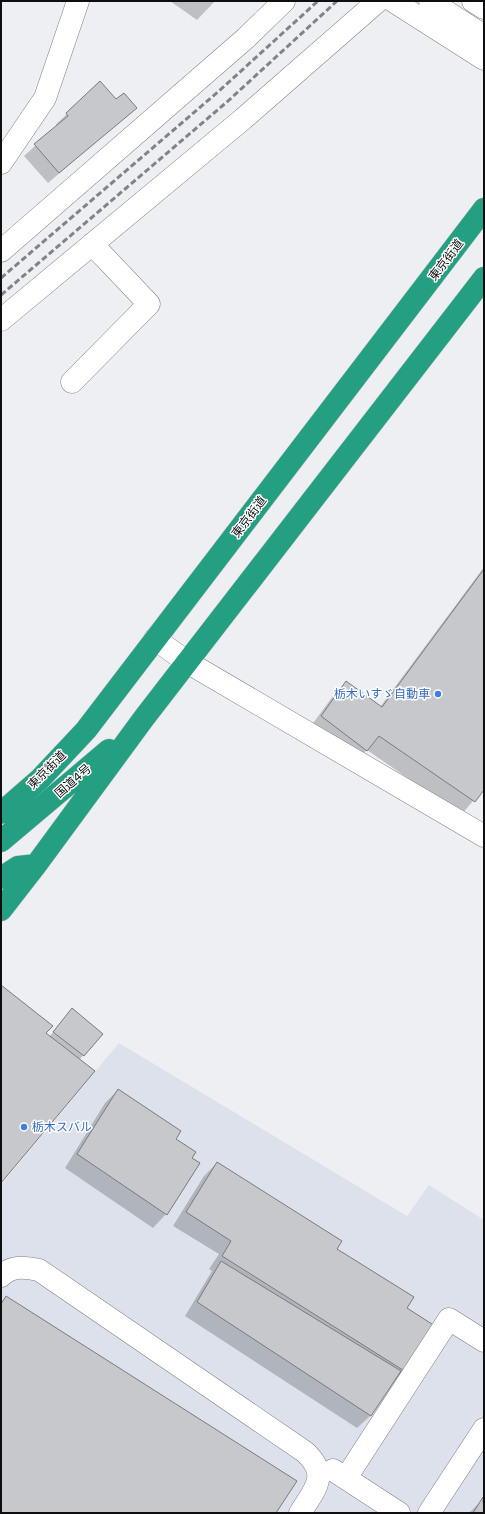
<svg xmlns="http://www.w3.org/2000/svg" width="485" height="1514" font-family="'Varela Round','Noto Sans JP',sans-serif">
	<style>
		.built { fill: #dde1eb }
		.shadow { fill: #0003 }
		.building { fill: #c6c8cb; stroke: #7a7b7f }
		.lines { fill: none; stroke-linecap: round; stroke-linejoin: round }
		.minor-casing { stroke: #7f8083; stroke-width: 23 }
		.highway-casing { stroke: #cacaca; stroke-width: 23 }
		.minor { stroke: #fff; stroke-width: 22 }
		.highway { stroke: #259f81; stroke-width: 22 }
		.rail { stroke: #828386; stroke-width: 3; stroke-dasharray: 6 3; stroke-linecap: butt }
		.shop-dot { fill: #3f7fe0; stroke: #fff; stroke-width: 1.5 }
		.labels { text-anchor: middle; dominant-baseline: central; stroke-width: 3; stroke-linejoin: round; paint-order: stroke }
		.street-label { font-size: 12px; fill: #0e0e10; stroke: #fff }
		.shop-label { font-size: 12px; fill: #366cbe; stroke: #fff; text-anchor: end }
	</style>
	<rect width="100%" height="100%" fill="#eeeff3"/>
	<path class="built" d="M119,1043L407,1216L429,1185L484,1220V1513H1V1185Z"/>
	<path class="shadow" d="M170,1H215L197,20Z
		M116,100L135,108L48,183L24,156L57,126L56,124L67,114Z
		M484,567V788L461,815L367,750L353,763L308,730L333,696L347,682L380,707Z
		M1,986L49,1037L72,1010L102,1034L79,1060L1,1181Z
		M118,1090L174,1139L166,1214L153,1228L65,1168L105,1103Z
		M217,1163L336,1249L406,1308L405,1372L391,1384L371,1415L357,1428L185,1316L212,1271L209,1269L219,1254L173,1226L204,1176Z
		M484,1498V1513H469Z"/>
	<path class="building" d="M100,81L116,99L124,93L137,108L59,173L34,144L68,116L66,113Z
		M484,569V790L475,802L379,736L367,751L321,716L346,681L382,707Z
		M1,985L53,1026L46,1033L95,1071L1,1183Z
		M72,1008L103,1034L84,1056L53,1032Z
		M118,1089L181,1131L176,1139L196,1152L192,1158L200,1163L167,1215L77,1154Z
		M217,1162L342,1241L337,1249L414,1297L407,1308L435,1326L406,1372L222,1256L231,1241L186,1212Z
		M221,1261L401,1371L371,1416L197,1302Z
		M6,1296L297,1481L276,1513H1V1304Z
		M483,1497L484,1513H473Z"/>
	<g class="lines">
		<g class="minor-casing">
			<path id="minor" d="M393,1L484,59
				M430,1L484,36
				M473,1L484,8
				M1,163L45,98L78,1
				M1,251L246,38L284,1
				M1,320L243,119L378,1
				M72,382L149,304L92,244
				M155,639L187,662L484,836
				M1,1276C12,1265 26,1267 39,1270L305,1452C330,1475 315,1489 300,1513
				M333,1470L399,1513
				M346,1478L449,1319L484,1341
				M429,1513L484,1429"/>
		</g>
		<g class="highway-casing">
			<path id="highway" d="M1,813L40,779L86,730L484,209
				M1,841L109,750
				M1,878L18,867L36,865
				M1,910L36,865L144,718L484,278"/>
		</g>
		<use href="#minor" class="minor"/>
		<use href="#highway" class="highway"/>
		<path class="rail" d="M1,278L219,91L318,1
			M1,295L228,101L337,1"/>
	</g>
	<g class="shop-dot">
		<circle cx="438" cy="694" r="4"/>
		<circle cx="24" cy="1127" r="4"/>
	</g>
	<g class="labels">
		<g class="street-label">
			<text transform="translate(446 260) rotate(-53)">東京街道</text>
			<text transform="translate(249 517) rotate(-53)">東京街道</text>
			<text transform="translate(47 770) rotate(-45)">東京街道</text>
			<text transform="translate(73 781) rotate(-41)">国道4号</text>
		</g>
		<g class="shop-label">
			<text x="430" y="694">栃木いすゞ自動車</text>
			<text x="32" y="1127" text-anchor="start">栃木スバル</text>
		</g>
	</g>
	<rect width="485" height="1514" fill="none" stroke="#0e0e10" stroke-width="4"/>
</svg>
